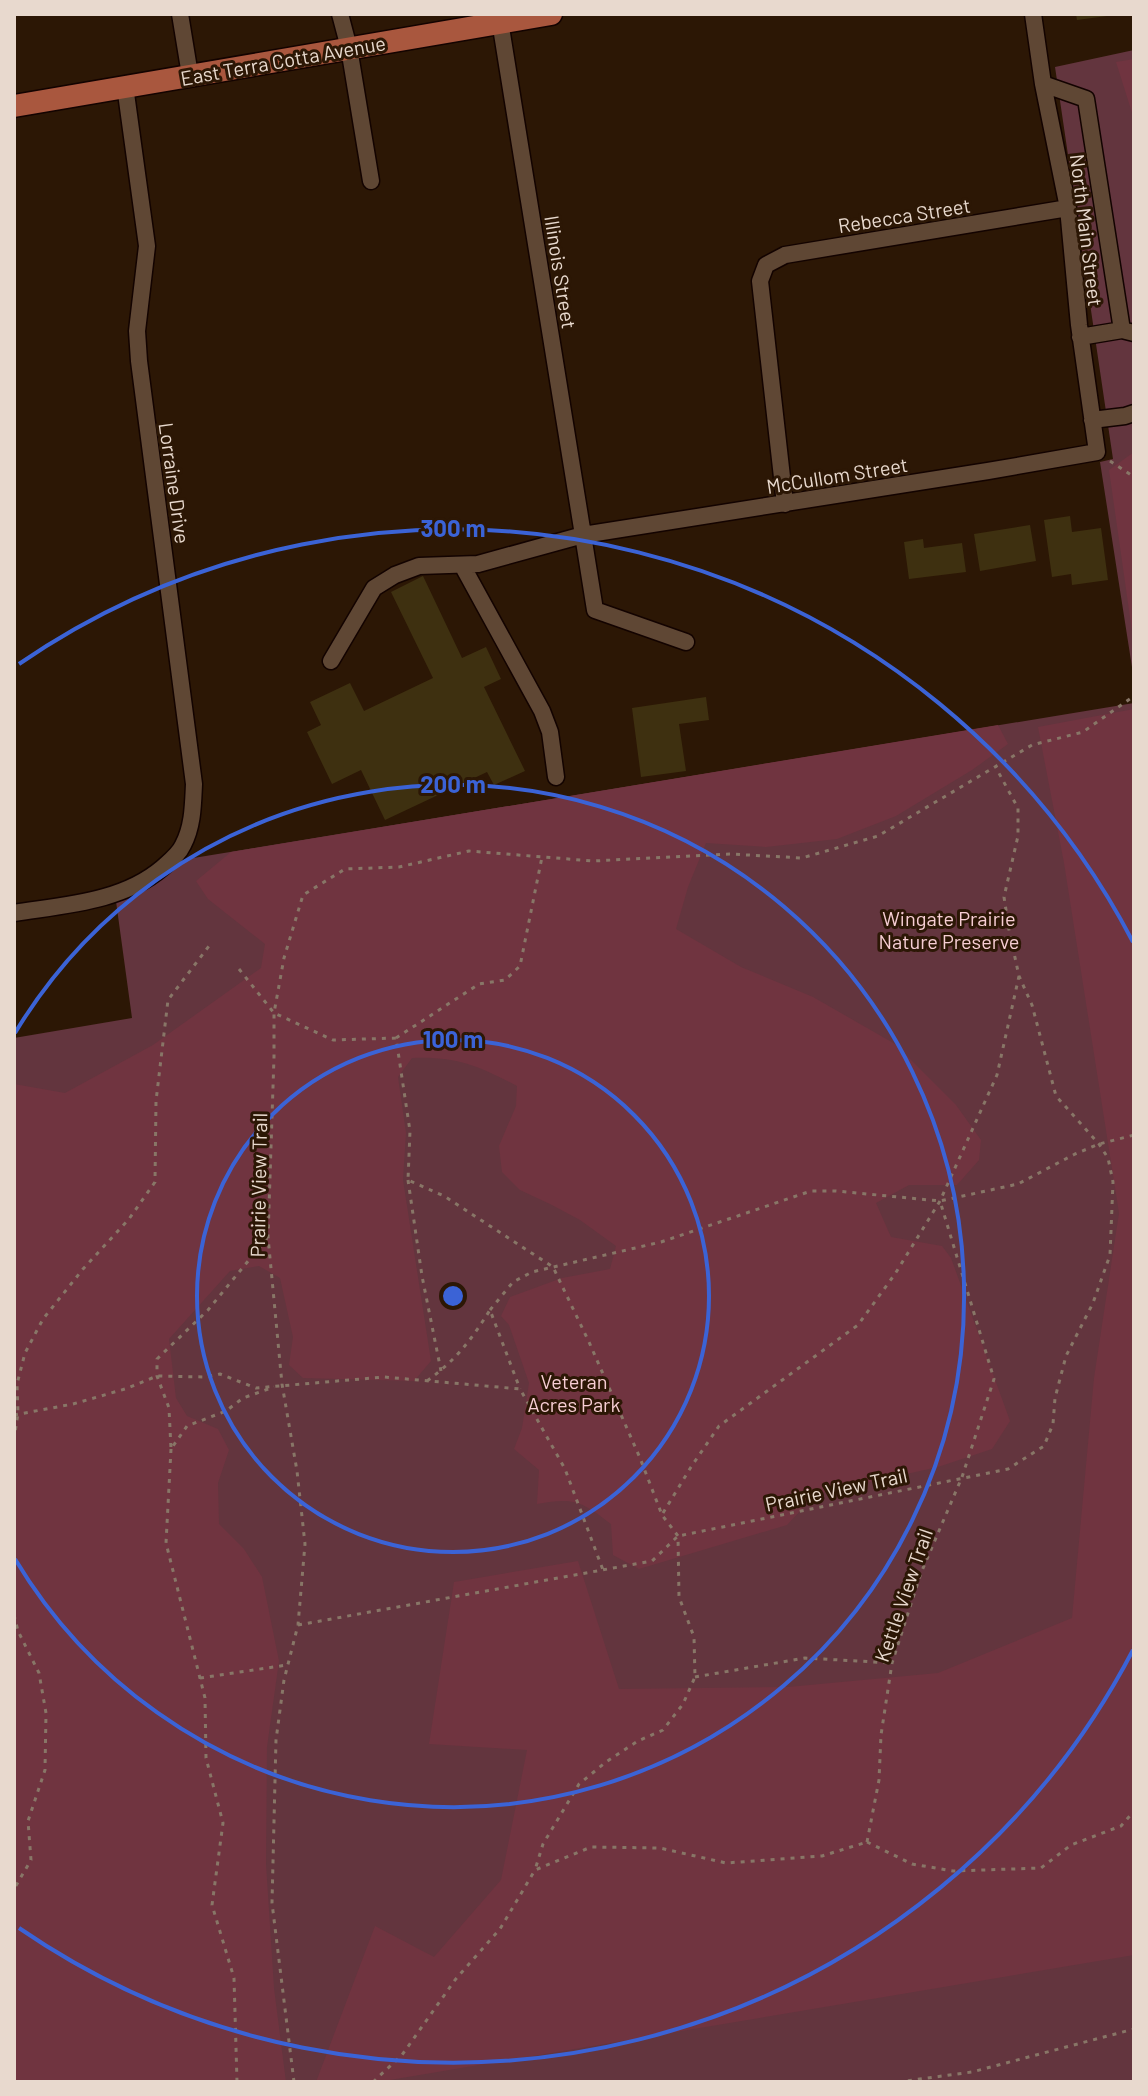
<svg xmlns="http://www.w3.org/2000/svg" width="1148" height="2096" font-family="Barlow,sans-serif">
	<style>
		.green { fill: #63353e }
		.forest { fill: #703440 }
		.building { fill: #3e3010 }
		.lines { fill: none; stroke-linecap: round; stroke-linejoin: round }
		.minor-casing { stroke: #130300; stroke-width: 19 }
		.major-casing { stroke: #130300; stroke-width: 25 }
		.path { stroke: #887667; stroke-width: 3; stroke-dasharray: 4 6; stroke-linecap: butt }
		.minor { stroke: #5f4734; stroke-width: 16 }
		.major { stroke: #a9573e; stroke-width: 22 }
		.ring { fill: none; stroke: #3b63d6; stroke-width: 4 }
		.labels { text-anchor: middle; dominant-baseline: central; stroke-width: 6; stroke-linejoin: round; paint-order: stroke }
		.street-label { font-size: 20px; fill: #e8d9ce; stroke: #2c1705 }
		.park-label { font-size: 20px; fill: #f7ced4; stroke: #2c1705 }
		.centre { fill: #3b63d6; stroke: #2c1705; stroke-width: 4 }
		.ring-label { font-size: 24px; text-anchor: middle; font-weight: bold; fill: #3b63d6; stroke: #2c1705; stroke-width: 6; stroke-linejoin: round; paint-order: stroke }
	</style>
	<rect width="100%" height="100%" fill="#2c1705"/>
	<path class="green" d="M1134,50V680L1100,462L1113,459L1055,67Z
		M1134,703V2082H14V1038L132,1018L115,894L169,862Z"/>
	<path class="forest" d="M1134,59V119L1116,62Z
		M1134,452V645L1109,470Z
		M1134,709V1955L378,2082H316L375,1926L434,1957L501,1880L527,1750L429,1744L454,1582L578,1561L619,1689L788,1687L938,1673L1072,1618L1094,1378L1119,1213L1064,863L1038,727Z
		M998,725L1008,744L972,770L896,816L837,839L766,847L706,843L688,887L676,929L741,967L813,997L895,1044L956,1105L981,1140L979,1160L957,1185H909L876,1203L891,1237L942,1246L951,1258L1010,1421L992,1449L938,1467L816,1494L787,1525L639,1569L613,1555L611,1524C582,1501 573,1497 537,1504L539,1470L514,1449L522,1428L529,1383L509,1325L501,1316L510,1297L562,1278L610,1269L616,1246L580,1220L552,1205L520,1190L502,1172L499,1146L516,1106L517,1086C479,1066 456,1056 412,1058L398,1077L406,1133L403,1180L431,1361L414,1381L303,1378L289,1365L293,1337L280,1278L259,1266L230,1271L169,1339L176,1398L187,1416L218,1429L229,1450L218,1483L219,1524L244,1549L262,1577L279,1661L267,1747L266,1864L274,1988L286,2082H14V1084L65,1093L153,1045L261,968L265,944L208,899L196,881L231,852Z"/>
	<path class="building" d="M1076,14H1107V16L1077,20Z
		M1070,516L1072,532L1101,528L1108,580L1072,585L1071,574L1052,577L1044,520Z
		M1030,525L1036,561L980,571L974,534Z
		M923,539L924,548L962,543L966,572L909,579L904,542Z
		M423,576L462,658L486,647L501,679L484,687L525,771L494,785L487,772L385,820L361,770L332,784L307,732L321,725L310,702L350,683L364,711L433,678L391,592Z
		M706,697L709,720L679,724L686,771L641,777L632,708Z"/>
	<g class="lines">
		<g class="minor-casing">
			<path id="minor" d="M180,14L190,75
				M340,14L349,48L371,181
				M499,15L583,535L988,471L1097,452L1079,325L1068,208L1043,84L1033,14
				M1043,84L1086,99L1122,330L1134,333
				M1080,337L1122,330
				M1092,420L1125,416L1134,413
				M785,504L760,281L766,265L785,255L1068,208
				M462,565L542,711L550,732L556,777
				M331,661L374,588L395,575L419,566L478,564L583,535L595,610L686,642
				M14,913C64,905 122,902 162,868C170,861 179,854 183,845C193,826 193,805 194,784L139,361L137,331L147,246L125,86"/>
		</g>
		<g class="major-casing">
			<path id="major" d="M14,106L551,14"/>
		</g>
		<path class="path" d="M1110,461L1134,477
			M239,969L274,1013L333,1040L396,1038L410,1131L408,1180L444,1196L553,1267L589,1342L640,1458L662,1515L678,1536L679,1597L694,1637L695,1677L683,1704L663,1730L638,1741L606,1762L579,1784L543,1844L535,1870
			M396,1038L479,984L505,980L520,966L542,857
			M408,1180L422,1276L441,1371
			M267,1238L208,1310L157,1359V1376L169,1408L171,1449L187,1426L226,1411L243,1398L274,1387
			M490,1310L513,1282L532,1272L661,1242L811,1191H836L940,1201L1018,1184L1075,1154L1099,1144L1134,1135
			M427,1381C457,1359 471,1340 490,1310L520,1389
			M14,1415L73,1404L125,1389L157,1376L205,1377L220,1374L256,1388L384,1377L520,1389L565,1469L603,1570
			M14,1440L18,1413L17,1384L25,1353L43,1319L83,1269L129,1219L155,1182L156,1101L168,1000L212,942
			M171,1449L166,1543L205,1698L206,1758L223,1823L212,1905L234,1978L237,2082
			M663,1513L691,1467L719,1426L858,1325L895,1274L940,1201L997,1075L1019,976
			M14,1615L18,1631L39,1673L46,1713L45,1770L28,1821L31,1860L14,1889
			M298,1625L652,1561L678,1536L1008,1469L1044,1446L1053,1424L1055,1398L1066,1356L1093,1303L1110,1255L1113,1182L1108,1158L1099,1144L1056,1096L1032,1005L1019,976L1009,930L1004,897L1018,836V808L995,766
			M695,1677L805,1658L892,1663
			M200,1678L287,1665
			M867,1842L879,1780L881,1735L892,1663L921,1573L962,1477L994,1379L940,1201
			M867,1842L912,1864L953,1871L1041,1868L1071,1845L1121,1826L1134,1811
			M294,2082L272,1903L276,1740L284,1680L298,1625L305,1544L297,1471L282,1384L268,1237L274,1057V1013L284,958L303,895L345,869L399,867L469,851L593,861L730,854L802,858L878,836L1032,745L1083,732L1134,696
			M373,2082L402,2055L455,1980L500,1929L535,1870L591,1847L660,1848L726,1863L822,1856L867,1842
			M898,2082L972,2072L1134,2029"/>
		<use href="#minor" class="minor"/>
		<use href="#major" class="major"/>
	</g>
	<g class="ring">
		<circle cx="453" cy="1296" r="256"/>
		<path d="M15 1033A511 511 0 1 1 15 1559"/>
		<path d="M1133 1650A767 767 0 0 1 19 1928M19 664A767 767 0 0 1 1133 942"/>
	</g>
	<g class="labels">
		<g class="street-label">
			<text transform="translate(283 60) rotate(-10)">East Terra Cotta Avenue</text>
			<text transform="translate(904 215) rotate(-9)">Rebecca Street</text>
			<text transform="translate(1087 230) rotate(83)">North Main Street</text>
			<text transform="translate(561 272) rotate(81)">Illinois Street</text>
			<text transform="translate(837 475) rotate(-9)">McCullom Street</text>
			<text transform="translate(175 483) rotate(82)">Lorraine Drive</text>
			<text transform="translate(258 1185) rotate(-89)">Prairie View Trail</text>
			<text transform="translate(836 1489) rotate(-12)">Prairie View Trail</text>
			<text transform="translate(903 1595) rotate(-71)">Kettle View Trail</text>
		</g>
		<g class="park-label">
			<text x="949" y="918">Wingate Prairie<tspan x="949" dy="23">Nature Preserve</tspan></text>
			<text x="574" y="1381">Veteran<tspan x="574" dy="23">Acres Park</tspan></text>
		</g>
	</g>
	<circle cx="453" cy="1296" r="12" class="centre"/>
	<g class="ring-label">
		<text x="453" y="537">300 m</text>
		<text x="453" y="793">200 m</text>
		<text x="453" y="1048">100 m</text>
	</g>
	<rect width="1148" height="2096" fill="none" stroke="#e8d9ce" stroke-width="32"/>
</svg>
